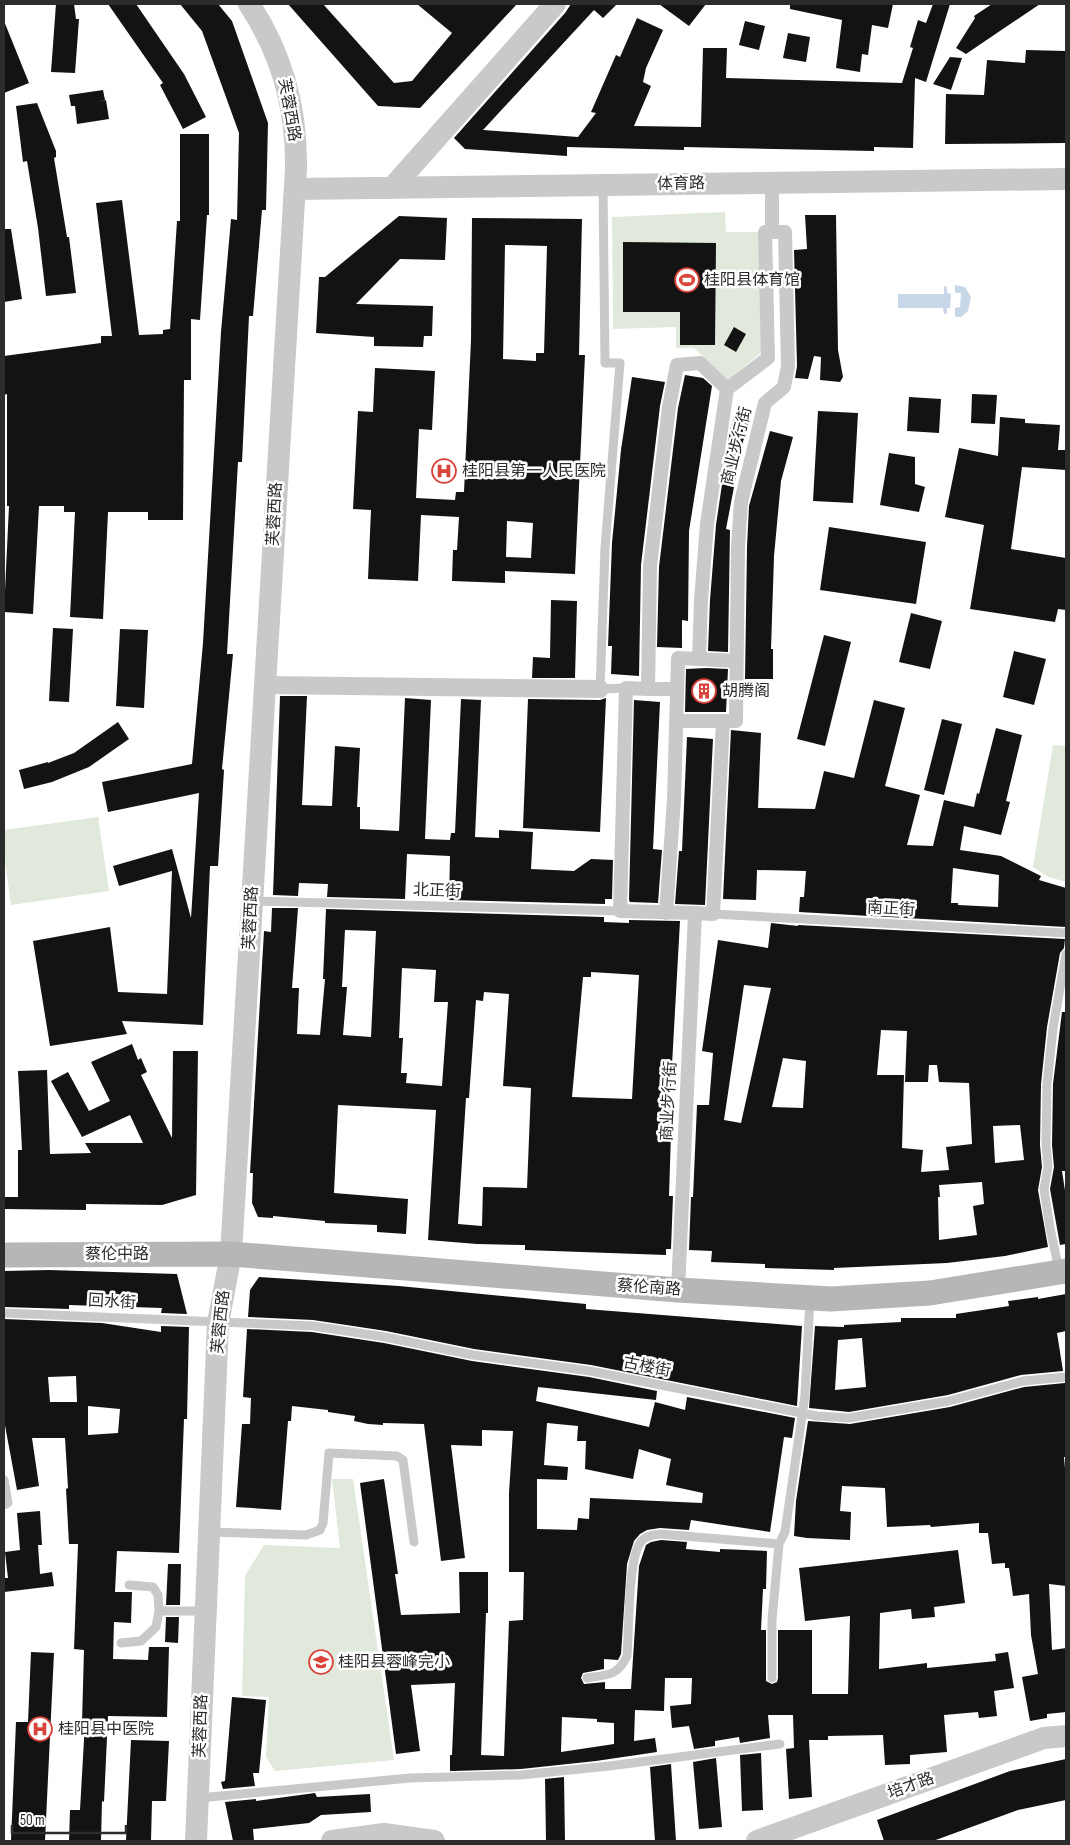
<svg xmlns="http://www.w3.org/2000/svg" width="1070" height="1845" font-family="'Sofia Sans Condensed','Noto Sans SC',sans-serif">
	<style>
		.green { fill: #e0e9db }
		.water { fill: #c8d7e8 }
		.building { fill: #131313; fill-rule: evenodd }
		.lines { fill: none; stroke-linecap: round; stroke-linejoin: round }
		.service { stroke: #c9c9c9; stroke-width: 9 }
		.pedestrian { stroke: #c9c9c9; stroke-width: 14 }
		.minor { stroke: #c9c9c9; stroke-width: 18 }
		.tertiary { stroke: #c9c9c9; stroke-width: 22 }
		.secondary { stroke: #b6b6b6; stroke-width: 25 }
		.labels { text-anchor: middle; dominant-baseline: central; stroke-width: 5; stroke-linejoin: round; paint-order: stroke }
		.street-label { font-size: 16px; fill: #2c2c2c; stroke: #fff }
		.poi-label { font-size: 16px; fill: #2c2c2c; stroke: #fff; text-anchor: start }
	</style>
	<rect width="100%" height="100%" fill="#fff"/>
	<path class="green" d="M725,212L726,232H759L764,350L727,381L694,348H676V327L613,329L612,217Z
		M1053,745L1066,746V882L1049,877L1033,867Z
		M98,817L109,891L11,905L4,853V830Z
		M332,1479H353L394,1760L275,1771L266,1757L269,1697L242,1696L245,1576L264,1545L340,1548Z"/>
	<path class="water" d="M955,285L965,287L971,297L968,311L961,317H955V308L960,307L961,293H955Z
		M944,286L947,287V293L951,294L950,308H947V314H944L943,308H898V294H944Z"/>
	<path class="building" d="M56,4H74L76,19H79L75,73L51,72Z
		M108,4H136L184,74L206,117L183,129L160,85L163,83Z
		M180,4H218L232,21L268,123L266,210H262L253,316H249L242,462H238L227,654H233L222,769L224,770L218,866H210L203,1025L122,1021L127,1034L50,1046L33,941L110,927L118,992L167,994L172,871L119,886L113,866L172,849L191,918L199,793L108,812L102,782L192,764L203,643L221,332L231,219L237,220L239,133L202,31Z
		M288,4H323L394,83L412,81L452,33L417,4H517L420,108L378,106Z
		M571,4H617L603,18L594,10L483,130L578,137L596,113L591,112L616,55L620,57L637,18L663,30L646,68L643,82L651,86L634,126L701,127L703,48H727L726,78L902,83L913,48L910,47L918,20L926,23L933,4H950L926,82L915,78L913,148L874,147V151L684,147V150L567,147V156L465,149L454,138L565,13Z
		M659,4H706L689,26Z
		M790,4H893L888,28L872,25L868,55L862,54L860,72L836,68L842,20L790,9Z
		M992,4H1040L966,54L956,48L975,18L974,16Z
		M4,21L29,83L4,93Z
		M745,21L765,26L759,50L739,45Z
		M788,33L810,37L806,62L783,58Z
		M1026,50L1066,51V143L945,144L946,94L984,95L987,60L1025,63Z
		M950,57L962,58L951,90L933,84Z
		M103,90L105,100L97,102L106,100L109,119L77,124L75,106H71L69,95Z
		M37,103L56,151V157L54,158L67,237H69L76,293L46,296L38,228L27,161L23,162L16,106Z
		M180,134H209V215H207L200,320L191,319V380H184L183,520H148V512H108L103,619L70,617L75,512H64V506H39L33,614L4,612L9,506H7V394L4,395V356L101,343V336H112L96,203L122,200L139,335L163,334V330L170,329L177,221H180Z
		M805,215H836L838,350L843,377L840,382L820,380L821,357L814,356L808,379L795,378L797,366L794,250L807,249Z
		M399,216L447,218L445,260L400,259L356,304L433,306L432,336H424L423,347L374,346V337L316,333L319,277H325Z
		M472,218L582,219L579,355H585L575,574L505,571V583L452,581L453,550H457L459,517L421,515L418,581L368,579L371,510L353,509L358,411L373,412L375,368L435,371L432,430L419,429L416,498L455,500L456,492H464L471,340ZM505,245L547,246L544,353H536V361L503,359ZM507,521L533,523L531,558L506,557Z
		M4,229H11L22,299L4,302Z
		M623,242L716,243L715,345H680V312H623Z
		M734,327L746,334L736,352L724,345Z
		M685,375L703,378L712,386L689,531L688,621L682,620V648L657,647L659,567L678,408Z
		M632,377L665,382L660,406L641,565L639,676L611,674L612,646H608L612,543L621,450Z
		M972,394L997,395L995,424L971,423Z
		M909,397L941,399L939,433L907,431Z
		M818,411L858,413L853,503L813,501Z
		M735,413L750,418L742,445L726,529L730,530L728,652L708,651L710,600L716,525L730,430Z
		M1000,417L1025,419V423L1060,425L1058,450H1066V470L1022,467L1011,549L1066,558V610L1058,609L1055,622L970,609L984,525L945,517L959,448L998,456Z
		M770,431L793,437L781,481L774,556L771,649H773V679H745L747,547L749,506Z
		M889,453L915,457V484L925,487L919,512L880,505Z
		M829,527L926,542L916,604L820,590Z
		M551,600L577,601L575,678H532L533,657L550,658Z
		M911,613L942,621L930,669L899,662Z
		M53,628L73,629L69,702L49,701Z
		M120,629L148,630L144,708L116,706Z
		M824,635L851,642L825,746L797,739Z
		M1014,651L1046,659L1034,705L1003,697Z
		M707,668L728,669L726,712H685L686,669Z
		M280,696H307L302,805L332,806L335,746L360,748L357,807H360V829L399,831L405,698L431,700L425,839L450,840L451,833H455L461,699L481,700L475,837L499,838V830L533,832L531,869L574,871L591,859L613,860L612,899H605V904L449,900L450,856L407,854L405,899L327,897L328,884L299,883L298,896L273,895Z
		M606,698L600,832L523,828L528,699L600,700Z
		M634,700L660,702L653,849L662,850L658,903L630,902L629,900Z
		M874,700L905,708L885,786L920,795L907,845L933,846L944,800L974,807L977,793L979,794L996,728L1022,735L1006,801L1010,802L1001,835L964,826L960,850L1001,856L1041,876L1039,880L1066,888V927L799,912L800,897H804L806,871L757,870L756,900L723,899L731,730L761,733L758,808L815,809L824,771L854,778ZM953,868L999,875L998,907L958,905V903H951Z
		M942,719L962,724L944,795L924,790Z
		M118,722L129,739L89,767L52,782L24,789L19,770L48,762V763L74,753Z
		M687,737L713,739L705,905L675,904L679,851H682Z
		M272,908H298L292,988H299L297,1034L320,1035L325,979H323L326,909L604,917V922L629,923V920L680,921L670,1101H672L669,1196H673L671,1249H666V1255L525,1250V1245L477,1244L428,1240L436,1110L338,1105L334,1193L408,1199L406,1234L377,1232V1225L325,1223V1221L273,1216V1218L258,1217L252,1203L253,1173H250L264,931L271,932ZM345,930L376,931L371,1037L343,1035L347,987H342ZM402,968L436,970L434,1002H448L442,1086L406,1083L407,1073H401L403,1038H399ZM591,972L639,975L632,1099L572,1097L583,977H591ZM484,992L509,994L503,1086L531,1088L527,1188L483,1187L482,1226L458,1224L466,1098H469L476,1000L483,1001Z
		M771,923L798,926V925L1065,939L1064,948L1060,953L1047,1027L1041,1084L1040,1145L1042,1167L1038,1190L1048,1247L1005,1256L947,1263L834,1268V1270L765,1268V1264L711,1262L712,1251L689,1250L691,1197H693L697,1105H709L713,1053L702,1051L718,940L768,948ZM744,985L771,988L741,1123L724,1120ZM881,1030L907,1031L905,1082H928L929,1065H937L939,1082L969,1083L972,1144L946,1147L949,1170L921,1172L923,1150L902,1148L904,1075H877ZM783,1058L806,1061L803,1108L772,1107ZM1020,1125L1024,1160L995,1163L993,1126ZM982,1182L984,1204L973,1206L977,1235L939,1240L938,1197H940L939,1185Z
		M1062,1012H1066V1171H1062L1066,1197V1244L1060,1245L1050,1189L1054,1167L1052,1145L1053,1084Z
		M132,1044L138,1060L141,1058L147,1072L141,1075L172,1138L173,1051H198L196,1195L162,1205L86,1204V1210L4,1209V1197H18V1150H22L18,1071L47,1070L50,1154L91,1153L85,1143H143L130,1115L82,1137L51,1081L68,1072L89,1111L110,1101L91,1062Z
		M49,1270L177,1274L187,1314L161,1313L162,1308L69,1305V1309L4,1307V1271Z
		M259,1277L399,1286L586,1304V1309L802,1326L797,1406L591,1365L474,1349L386,1331L313,1320L248,1317L250,1290Z
		M1066,1294V1331L1057,1333L1063,1371L1021,1375L948,1395L849,1412L809,1408L815,1326L844,1327V1325L901,1322V1318H956V1314L1009,1306L1008,1301L1038,1297V1299ZM862,1338L866,1387L835,1390L838,1340Z
		M4,1319L102,1323L161,1332V1326L189,1327L187,1419H184L179,1553L117,1551L115,1592H132L131,1623L114,1622L113,1659L148,1660L149,1647H169L167,1717L108,1716L104,1802L102,1801L101,1841H69L70,1810H80L85,1722H82L84,1650L74,1649L78,1544H69L66,1489L68,1488L65,1438H32L39,1486L17,1490L4,1420ZM76,1376L77,1402H50L48,1377ZM88,1406L120,1409L118,1433L88,1435Z
		M247,1329L312,1332L384,1343L472,1361L589,1377L657,1391L656,1400L538,1387L536,1401L649,1427L655,1402L685,1410L687,1397L795,1418L792,1438L784,1437L770,1532L691,1520L689,1530L660,1528L647,1530L640,1534L634,1541L627,1564L621,1654L618,1660L604,1659V1669L583,1673L581,1678L584,1684L605,1682V1689H631L639,1566L646,1545L651,1542L661,1540L687,1542L686,1549L720,1552V1549L767,1551L766,1589H763L761,1630H766V1681L772,1684L777,1682L778,1678V1630H812V1694H848L850,1616L805,1621L799,1568L958,1550L965,1603L934,1607L935,1617L912,1619L911,1609L880,1613L879,1669L927,1663V1668L996,1661L995,1654L1008,1652L1014,1688L994,1691L997,1716L979,1718L978,1712L944,1715L947,1752L910,1755V1764L885,1765L883,1735L828,1736V1740H809L812,1797L789,1799L786,1749L794,1748L793,1715H768L770,1738L740,1743L739,1737L715,1741V1746L694,1749L689,1726L672,1728L670,1706L691,1704L692,1678H665L664,1711L635,1710L634,1741L655,1738L657,1752L596,1761L521,1769L454,1771H450V1755H452L455,1683L411,1685L420,1751L396,1754L360,1483L384,1479L398,1574H395L401,1615L460,1613L459,1572H488V1613H486L481,1755L504,1756L509,1621L523,1620L524,1572H509V1493L513,1431L482,1430V1446L451,1445L465,1558L441,1561L424,1424L383,1423V1425L368,1424L354,1421L355,1416L328,1412V1410L292,1406L291,1421H288L281,1510L236,1507L242,1424H250L251,1398L243,1397ZM547,1423L578,1426L577,1441H586L585,1469L633,1479L639,1449L671,1459L666,1485L703,1493L702,1503L590,1498L589,1519L578,1518L577,1530L537,1529V1479L567,1480L568,1467L544,1465ZM562,1717L597,1719V1722L614,1723V1744L561,1752Z
		M1065,1383L1066,1457H1064L1066,1479V1586L1049,1584L1052,1650L1066,1648V1712L1047,1714V1718L1030,1721L1022,1677L1038,1674L1031,1635L1029,1594L1013,1596L1009,1568H1005V1563L992,1564L988,1533H979V1523L931,1527L930,1525L887,1527L885,1488L842,1486L840,1511L851,1512L850,1540L807,1538L794,1536L796,1501L808,1421L850,1424L950,1407L1024,1387Z
		M40,1511L42,1545H38L40,1574L52,1572L54,1586L4,1592V1578H8L5,1552L20,1550L17,1513Z
		M168,1564H181L180,1605H166Z
		M166,1617H179L178,1643L165,1642Z
		M31,1652L54,1653L45,1841H11L16,1722H28Z
		M232,1697L266,1700L259,1773H253L255,1786L223,1789L221,1782L225,1781Z
		M131,1740L169,1741L166,1801H152L151,1841H126Z
		M761,1753L763,1810L742,1811L740,1755Z
		M716,1758L722,1827L699,1829L693,1762Z
		M1066,1759V1800L1018,1810L933,1841H884L877,1820L1010,1771Z
		M671,1764L676,1841H655L650,1767Z
		M564,1777L565,1841H546L545,1779Z
		M315,1793L317,1797L370,1794L371,1812L321,1815L309,1823L253,1829L254,1841H233L225,1802L256,1799V1801Z"/>
	<g class="lines">
		<path class="service" d="M603,186L605,363H620L605,548L600,689L626,688
			M253,901L620,911
			M713,914L1066,933
			M1059,1270L1050,1228L1044,1189L1048,1167L1046,1145L1047,1084L1053,1028L1066,954
			M4,1313L313,1326L385,1337L473,1355L590,1371L817,1416L849,1418L949,1401L1023,1381L1066,1377
			M4,1480L8,1503L4,1505
			M210,1532L306,1535L320,1530L323,1523L329,1453L397,1456L403,1460L414,1542
			M129,1585L153,1587L158,1595L159,1611
			M121,1643L141,1641L156,1627L159,1611H206
			M587,1678C607,1675 618,1676 627,1656C629,1630 628,1562 640,1543C645,1536 652,1535 661,1534L779,1544
			M772,1678V1620L779,1544L785,1532L805,1395L810,1299
			M199,1798L410,1778L521,1775L609,1766L780,1744"/>
		<path class="pedestrian" d="M699,659L736,661
			M648,689H677
			M676,721H736L738,547L741,502L765,403L784,387L788,366L785,232H772
			M666,913L674,800L678,658L699,659L701,600L707,524L727,389L768,358L765,232H772V182
			M695,913L620,911L626,688L648,689L650,566L669,407L677,365L700,363L727,389
			M678,1290L695,913L713,914L723,721"/>
		<path class="minor" d="M265,685L600,689"/>
		<path class="tertiary" d="M392,188L555,4
			M295,189L1066,179
			M196,1841L218,1323L231,1254L296,168C297,109 282,54 249,4
			M332,1841L384,1834L434,1841
			M757,1841L1044,1738L1066,1736"/>
		<path class="secondary" d="M4,1255L231,1254L678,1290L831,1299L930,1293L1066,1271"/>
	</g>
	<defs>
		<g id="stadium-ring" transform="scale(1.25)"><circle r="9.5" fill="#fff" stroke="#d94339" stroke-width="1.5"/><path d="M0-5a6.5 5 0 1 0 0 10a6.5 5 0 1 0 0-10ZM-3.5-1.8h7v3.6h-7Z" fill="#d94339"/></g>
		<g id="hospital-ring" transform="scale(1.25)"><circle r="9.5" fill="#fff" stroke="#d94339" stroke-width="1.5"/><path d="M-5-5h3v3.5h4V-5h3V5h-3V1.5h-4V5h-3Z" fill="#d94339"/></g>
		<g id="building-ring" transform="scale(1.25)"><circle r="9.5" fill="#fff" stroke="#d94339" stroke-width="1.5"/><path d="M-4-6H4V6H1V3H-1V6H-4ZM-2.5-4.3h1.7v1.8h-1.7ZM.8-4.3h1.7v1.8H.8ZM-2.5-1h1.7V.8h-1.7ZM.8-1h1.7V.8H.8Z" fill="#d94339"/></g>
		<g id="school-ring" transform="scale(1.25)"><circle r="9.5" fill="#fff" stroke="#d94339" stroke-width="1.5"/><path d="M0-5L7-2L0 1L-7-2ZM-4 1L0 2.5L4 1V4Q0 6-4 4Z" fill="#d94339"/></g>
	</defs>
	<g fill-rule="evenodd">
		<use href="#stadium-ring" x="687" y="280"/>
		<use href="#hospital-ring" x="444" y="471"/>
		<use href="#building-ring" x="704" y="691"/>
		<use href="#school-ring" x="321" y="1662"/>
		<use href="#hospital-ring" x="40" y="1729"/>
	</g>
	<g class="labels">
		<g class="street-label">
			<text transform="translate(289 110) rotate(80)">芙蓉西路</text>
			<text transform="translate(681 184) rotate(-1)">体育路</text>
			<text transform="translate(737 446) rotate(-76)">商业步行街</text>
			<text transform="translate(275 514) rotate(-87)">芙蓉西路</text>
			<text transform="translate(437 891) rotate(2)">北正街</text>
			<text transform="translate(891 909) rotate(3)">南正街</text>
			<text transform="translate(251 918) rotate(-87)">芙蓉西路</text>
			<text transform="translate(669 1101) rotate(-87)">商业步行街</text>
			<text x="117" y="1254">蔡伦中路</text>
			<text transform="translate(649 1288) rotate(4)">蔡伦南路</text>
			<text transform="translate(112 1302) rotate(3)">回水街</text>
			<text transform="translate(221 1322) rotate(-84)">芙蓉西路</text>
			<text transform="translate(647 1367) rotate(11)">古楼街</text>
			<text transform="translate(201 1726) rotate(-88)">芙蓉西路</text>
			<text transform="translate(911 1786) rotate(-20)">培才路</text>
		</g>
		<g class="poi-label">
			<text x="704" y="280">桂阳县体育馆</text>
			<text x="462" y="471">桂阳县第一人民医院</text>
			<text x="722" y="691">胡腾阁</text>
			<text x="338" y="1662">桂阳县蓉峰完小</text>
			<text x="58" y="1729">桂阳县中医院</text>
		</g>
	</g>
	<rect width="1070" height="1845" fill="none" stroke="#2c2c2c" stroke-width="10"/>
	<path d="M12 1825v8h114v-8" fill="none" stroke="#2c2c2c" stroke-width="2.5"/>
	<text x="20" y="1825" font-size="15" fill="#2c2c2c" stroke="#ffffff" stroke-width="4" paint-order="stroke">50 m</text>
</svg>
